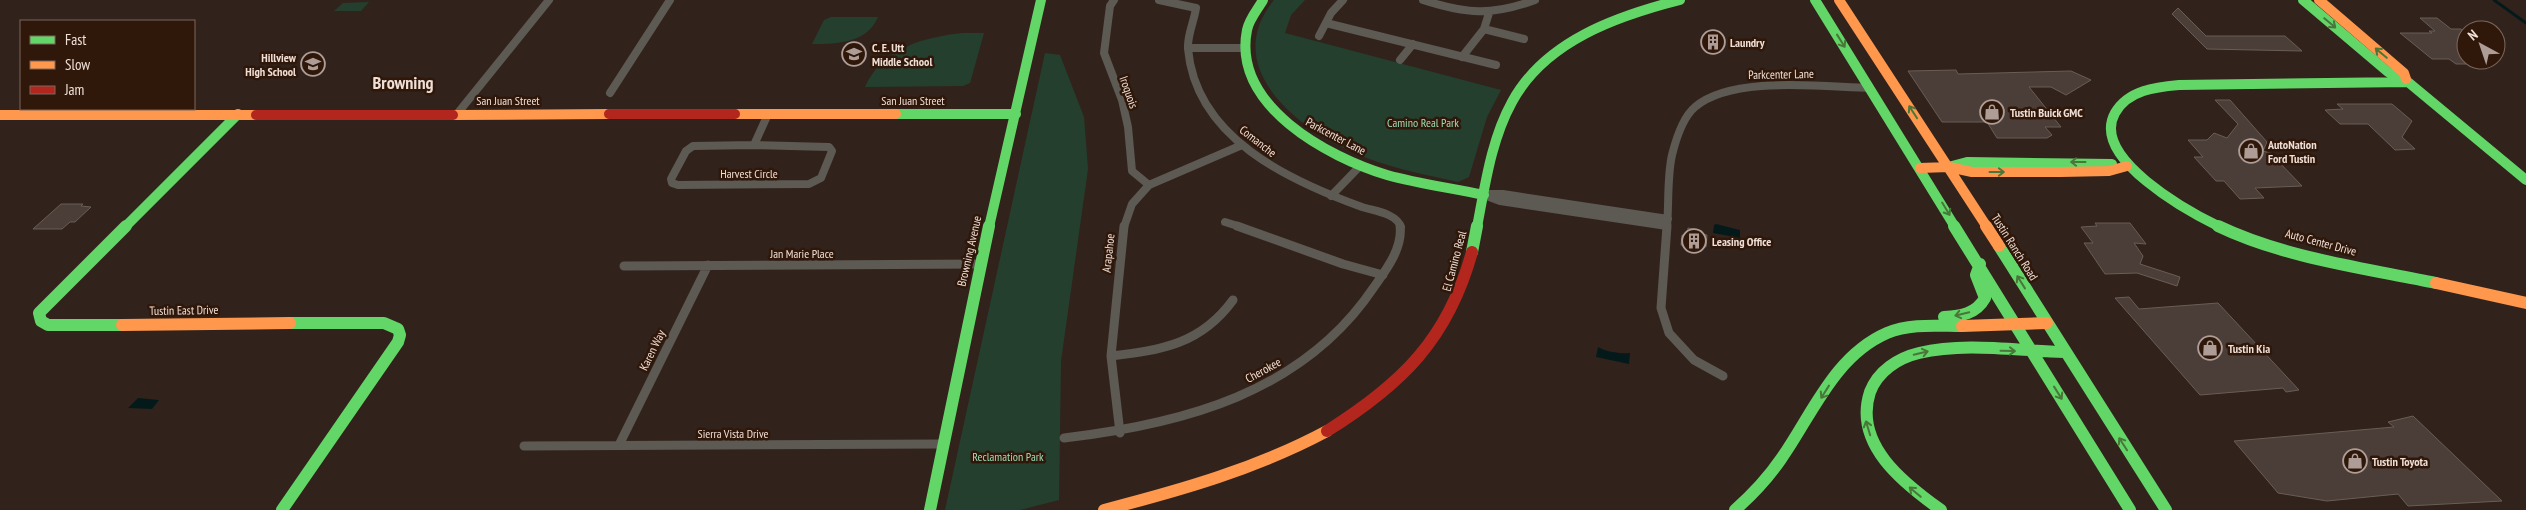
<svg xmlns="http://www.w3.org/2000/svg" width="2526" height="510" font-family="'PT Sans Narrow',sans-serif">
	<style>
		.green { fill: #253f2e }
		.water { fill: #041a1a }
		.lines { fill: none; stroke-linecap: round; stroke-linejoin: round }
		.stream { stroke: #041a1a; stroke-width: 3 }
		.building { fill: #4b3e38; stroke: #695d56 }
		.street-far1 { stroke: #5d5953; stroke-width: 8 }
		.street { stroke: #5d5953; stroke-width: 9 }
		.fast-far1 { stroke: #63d668; stroke-width: 10 }
		.fast { stroke: #63d668; stroke-width: 12 }
		.slow-far1 { stroke: #ff974d; stroke-width: 10 }
		.slow { stroke: #ff974d; stroke-width: 12 }
		.jam-far1 { stroke: #b3261e; stroke-width: 10 }
		.jam { stroke: #b3261e; stroke-width: 12 }
		.oneway { stroke: #497639 }
		.labels { text-anchor: middle; dominant-baseline: central; stroke-width: 5; stroke-linejoin: round; paint-order: stroke }
		.poi-label { font-size: 12px; font-weight: bold; fill: #f0dfd7; stroke: #2f170a; text-anchor: start }
		.street-label { font-size: 12px; fill: #f0dfd7; stroke: #2f170a }
		.park-label { font-size: 12px; fill: #9dddb6; stroke: #2f170a }
		.district-label { font-size: 18px; font-weight: bold; fill: #f0dfd7; stroke: #2f170a }
	</style>
	<rect width="100%" height="100%" fill="#31231c"/>
	<path class="green" d="M1274,0H1305L1291,15L1285,33L1501,90L1487,117L1469,177L1458,182C1422,174 1386,167 1352,152C1296,127 1220,66 1274,0Z
		M369,2L361,11H334L343,3Z
		M831,17H878C867,43 838,44 812,44L824,20Z
		M963,33H984L970,83L963,86L865,87C882,48 924,37 963,33Z
		M1045,53L1060,55L1084,117L1088,169L1061,361L1059,500L1020,510H945Z"/>
	<path class="water" d="M1716,224L1740,230V238L1713,233L1714,225Z
		M1598,347C1606,352 1621,354 1630,353L1629,364L1596,357Z
		M138,398L159,400L152,409L128,408Z"/>
	<g class="lines">
		<path class="stream" d="M2494,0L2526,23"/>
	</g>
	<path class="building" d="M2178,8L2206,36H2285L2302,51L2207,49L2172,14Z
		M2420,18H2437L2451,29H2461L2466,33V64H2456L2449,59H2432L2400,33H2432L2429,31H2435Z
		M1956,70L1958,74L2071,71L2091,80L2066,95L2051,87H2029L2061,127H2045L2052,135L2047,138H1997L1987,122H1942L1908,71Z
		M2215,100H2230L2267,142L2263,151L2274,154L2276,159L2302,186L2255,188L2264,198L2240,199L2224,181H2216L2194,157H2203L2188,140H2207L2214,133L2227,138L2238,124Z
		M2337,104H2392L2412,121L2402,137L2415,149L2395,150L2368,124H2340L2325,110L2343,109Z
		M61,204H83L81,206L91,207L75,222H70L62,229H33Z
		M2095,223H2130L2146,244L2134,243L2143,256L2140,264L2180,277L2177,286L2137,273L2105,274L2084,243H2093L2081,227L2097,226Z
		M1688,228L1702,231V234L1707,235L1706,247L1698,245V248L1681,245L1682,235L1687,236Z
		M2129,297L2139,309L2218,303L2299,390L2286,392L2283,388L2200,395L2115,298Z
		M2413,416L2502,501L2408,506L2398,494L2327,501L2278,493L2234,441L2394,427L2388,422Z"/>
	<g class="lines">
		<path class="street-far1" d="M1114,0L1110,6L1104,53L1122,100L1128,127L1132,171L1149,185
			M1159,0L1196,8C1194,22 1187,35 1188,49C1196,138 1288,180 1362,207C1374,211 1396,213 1401,227
			M1423,0C1466,14 1492,16 1535,0
			M1326,23L1496,65
			M1484,29L1524,39
			M1319,36L1331,13L1343,0
			M1188,48H1245
			M1462,57L1484,29L1489,13
			M1400,60L1413,44
			M610,93L670,0
			M457,114L549,0
			M754,145L829,147L832,151L821,178L809,184L678,185L672,183L671,179L686,151L693,146Z
			M754,145L768,114
			M1487,194H1503L1668,219
			M1484,195L1500,201L1667,226
			M1331,196L1361,165
			M1225,222L1241,227
			M1124,227L1132,204L1149,185L1242,145
			M1667,227C1669,204 1667,177 1672,155C1676,139 1683,117 1695,107C1732,75 1823,87 1870,88"/>
		<path class="street" d="M1237,226L1343,264L1383,275
			M1667,226L1661,308L1669,333L1694,360L1723,376
			M624,266L980,264
			M1111,356C1162,350 1201,344 1233,300
			M1120,433L1111,356L1124,226
			M1064,438C1183,424 1303,393 1374,287C1386,270 1403,248 1400,226
			M619,445L708,265
			M524,446L942,444"/>
		<path class="fast-far1" d="M1263,0C1258,9 1249,19 1247,30C1232,106 1328,157 1387,175C1419,184 1452,188 1484,195
			M1815,0L1955,227
			M2303,0L2388,72L2408,82L2526,180
			M896,114H1016
			M1952,166L1967,162L2112,164
			M125,227L238,114
			M989,227L1041,0
			M1477,227C1485,186 1491,140 1512,102C1545,41 1617,16 1680,0
			M2220,227C2189,212 2090,158 2115,113C2128,90 2156,87 2179,85L2408,82"/>
		<path class="fast" d="M1954,226L2130,510
			M2218,226C2285,258 2364,268 2436,283
			M1999,246L2166,510
			M1472,252L1477,226
			M1944,317C1961,316 1976,314 1985,298L1976,275L1980,264
			M122,325H48L41,321L39,313L126,226
			M282,510L398,342L400,335L398,329L384,323H290
			M930,510L989,226
			M1735,510C1752,495 1768,478 1781,459C1812,415 1834,356 1887,333C1910,323 1938,326 1962,326
			M1941,510C1903,483 1853,444 1870,392C1878,371 1898,358 1919,353C1966,342 2017,351 2064,352"/>
		<path class="slow-far1" d="M1839,0L1987,227
			M2319,0L2404,73L2406,79
			M735,114H896
			M0,115H256
			M453,115L609,114
			M1920,168L1949,167L1972,172H2061L2109,171L2127,166"/>
		<path class="slow" d="M1986,226L1999,246
			M2436,283L2526,303
			M122,325L290,323
			M1962,326L2047,323
			M1104,510C1181,490 1256,469 1327,431"/>
		<path class="jam-far1" d="M609,114H735
			M256,115H453"/>
		<path class="jam" d="M1327,431C1402,384 1448,339 1472,252"/>
	</g>
	<defs><path id="oneway-shaft" d="M-6 0H5M1.5-3L5.5 0L1.5 3" fill="none" stroke-width="1.6" stroke-linecap="round" stroke-linejoin="round" transform="scale(1.25)"/></defs>
	<g class="oneway">
		<use href="#oneway-shaft" transform="translate(2330 23) rotate(40)"/>
		<use href="#oneway-shaft" transform="translate(1841 41) rotate(58)"/>
		<use href="#oneway-shaft" transform="translate(2381 53) rotate(-140)"/>
		<use href="#oneway-shaft" transform="translate(1913 112) rotate(-123)"/>
		<use href="#oneway-shaft" transform="translate(2078 162) rotate(-180)"/>
		<use href="#oneway-shaft" transform="translate(1997 172)"/>
		<use href="#oneway-shaft" transform="translate(1946 209) rotate(59)"/>
		<use href="#oneway-shaft" transform="translate(2021 282) rotate(-122)"/>
		<use href="#oneway-shaft" transform="translate(1962 314) rotate(166)"/>
		<use href="#oneway-shaft" transform="translate(2008 351) rotate(1)"/>
		<use href="#oneway-shaft" transform="translate(1921 353) rotate(-14)"/>
		<use href="#oneway-shaft" transform="translate(1825 392) rotate(122)"/>
		<use href="#oneway-shaft" transform="translate(2058 393) rotate(58)"/>
		<use href="#oneway-shaft" transform="translate(1868 428) rotate(-107)"/>
		<use href="#oneway-shaft" transform="translate(2123 444) rotate(-123)"/>
		<use href="#oneway-shaft" transform="translate(1915 492) rotate(-140)"/>
	</g>
	<defs>
		<g id="building-ring" transform="scale(1.25)"><circle r="9.5" fill="#2f170a" stroke="#ad9d96" stroke-width="1.5"/><path d="M-4-6H4V6H1V3H-1V6H-4ZM-2.5-4.3h1.7v1.8h-1.7ZM.8-4.3h1.7v1.8H.8ZM-2.5-1h1.7V.8h-1.7ZM.8-1h1.7V.8H.8Z" fill="#ad9d96"/></g>
		<g id="school-ring" transform="scale(1.25)"><circle r="9.5" fill="#2f170a" stroke="#ad9d96" stroke-width="1.5"/><path d="M0-5L7-2L0 1L-7-2ZM-4 1L0 2.5L4 1V4Q0 6-4 4Z" fill="#ad9d96"/></g>
		<g id="shop-ring" transform="scale(1.25)"><circle r="9.5" fill="#2f170a" stroke="#ad9d96" stroke-width="1.5"/><path d="M-5-2.5h2.3a2.7 3.5 0 0 1 5.4 0H5L5.5 6h-11ZM-1.5-2.5h3a1.5 2.3 0 0 0-3 0Z" fill="#ad9d96"/></g>
	</defs>
	<g fill-rule="evenodd">
		<use href="#building-ring" x="1713" y="42"/>
		<use href="#school-ring" x="854" y="54"/>
		<use href="#school-ring" x="313" y="64"/>
		<use href="#shop-ring" x="1992" y="112"/>
		<use href="#shop-ring" x="2251" y="151"/>
		<use href="#building-ring" x="1694" y="241"/>
		<use href="#shop-ring" x="2210" y="348"/>
		<use href="#shop-ring" x="2355" y="461"/>
	</g>
	<g class="labels">
		<g class="poi-label">
			<text x="1730" y="42">Laundry</text>
			<text x="872" y="47">C. E. Utt<tspan x="872" dy="14">Middle School</tspan></text>
			<text x="296" y="57" text-anchor="end">Hillview<tspan x="296" dy="14">High School</tspan></text>
			<text x="2010" y="112">Tustin Buick GMC</text>
			<text x="2268" y="144">AutoNation<tspan x="2268" dy="14">Ford Tustin</tspan></text>
			<text x="1712" y="241">Leasing Office</text>
			<text x="2228" y="348">Tustin Kia</text>
			<text x="2372" y="461">Tustin Toyota</text>
		</g>
		<g class="street-label">
			<text transform="translate(1781 74) rotate(-1)">Parkcenter Lane</text>
			<text transform="translate(1129 92) rotate(71)">Iroquois</text>
			<text x="508" y="100">San Juan Street</text>
			<text x="913" y="100">San Juan Street</text>
			<text transform="translate(1336 136) rotate(28)">Parkcenter Lane</text>
			<text transform="translate(1258 141) rotate(38)">Comanche</text>
			<text x="749" y="173">Harvest Circle</text>
			<text transform="translate(2321 242) rotate(15)">Auto Center Drive</text>
			<text transform="translate(2015 247) rotate(58)">Tustin Ranch Road</text>
			<text transform="translate(969 251) rotate(-77)">Browning Avenue</text>
			<text x="802" y="253">Jan Marie Place</text>
			<text transform="translate(1108 253) rotate(-84)">Arapahoe</text>
			<text transform="translate(1454 261) rotate(-75)">El Camino Real</text>
			<text transform="translate(184 310) rotate(-1)">Tustin East Drive</text>
			<text transform="translate(652 350) rotate(-64)">Karen Way</text>
			<text transform="translate(1263 370) rotate(-29)">Cherokee</text>
			<text x="733" y="433">Sierra Vista Drive</text>
		</g>
		<g class="park-label">
			<text x="1423" y="122">Camino Real Park</text>
			<text x="1008" y="456">Reclamation Park</text>
		</g>
		<g class="district-label">
			<text x="403" y="82">Browning</text>
		</g>
	</g>
	<rect x="20" y="20" width="175" height="90" fill="#2f170a" stroke="#7c675c"/>
	<rect x="30" y="36" width="25" height="8" fill="#63d668" stroke="#7c675c"/>
	<text x="65" y="45" font-size="15" fill="#f0dfd7">Fast</text>
	<rect x="30" y="61" width="25" height="8" fill="#ff974d" stroke="#7c675c"/>
	<text x="65" y="70" font-size="15" fill="#f0dfd7">Slow</text>
	<rect x="30" y="86" width="25" height="8" fill="#b3261e" stroke="#7c675c"/>
	<text x="65" y="95" font-size="15" fill="#f0dfd7">Jam</text>
	<g transform="translate(2481 45) rotate(320)"><circle r="24" fill="#2f170a" stroke="#7c675c"/>
	<path d="M0-4L9 19L0 12L-9 19Z" fill="#ad9d96"/>
	<text y="-8" font-size="14" font-weight="bold" text-anchor="middle" fill="#f0dfd7">N</text>
	</g>
</svg>
